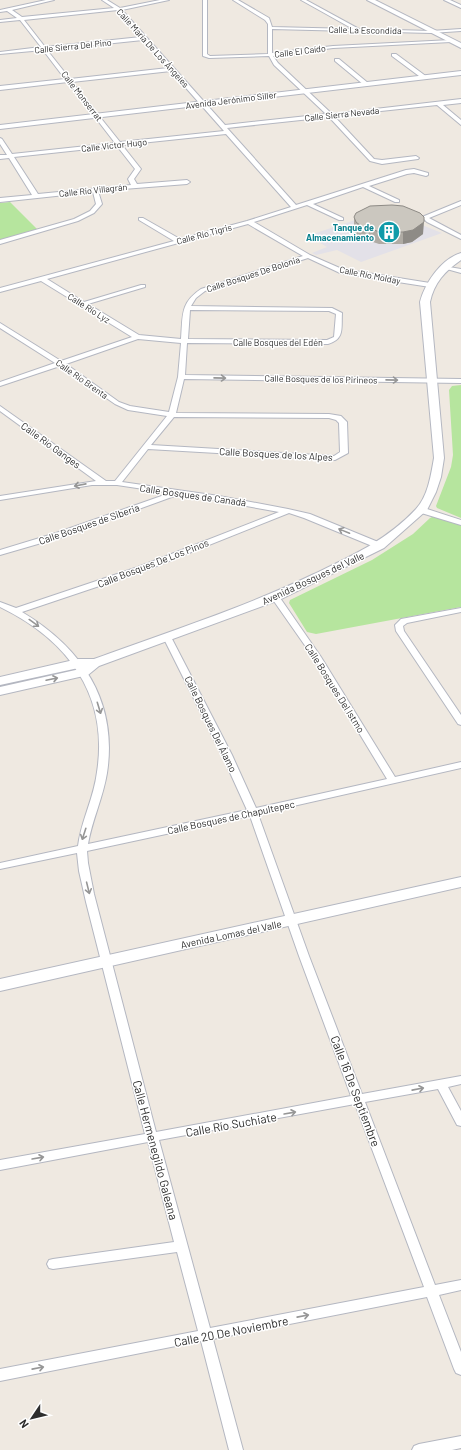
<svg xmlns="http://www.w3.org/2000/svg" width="461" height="1450" font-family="Barlow,sans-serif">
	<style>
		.industrial { fill: #e3e1e8 }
		.green { fill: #b6e59e }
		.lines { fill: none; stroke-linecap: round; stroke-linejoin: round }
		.street-casing { stroke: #b4b7c1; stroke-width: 2 }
		.secondary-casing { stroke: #b4b7c1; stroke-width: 2 }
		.street { fill: #fff; fill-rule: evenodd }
		.secondary { fill: #fff; fill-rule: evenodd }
		.wall { fill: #afaba4 }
		.shaded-wall { fill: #8e8b86 }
		.building { fill: #cbc7bf; stroke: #8e8b86 }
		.oneway { stroke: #969696 }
		.labels { text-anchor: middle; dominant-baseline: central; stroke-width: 3; stroke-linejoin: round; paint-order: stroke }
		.far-street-label { font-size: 9px; fill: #2e2e2e; stroke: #fff }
		.far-culture-label { font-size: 9px; font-weight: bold; fill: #0d838f; stroke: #fff; text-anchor: end }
		.street-label { font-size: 10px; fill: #2e2e2e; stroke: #fff }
		.near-street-label { font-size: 12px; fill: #2e2e2e; stroke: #fff }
	</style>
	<rect width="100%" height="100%" fill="#efe9e1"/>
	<path class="industrial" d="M394,207L422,225L442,233L361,262L337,250L316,255L312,253L327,247L312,238L310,235Z"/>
	<path class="green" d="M10,202L37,229L0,240V203Z
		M461,385V518L437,508L436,506L451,467L453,455L449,390L452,386Z
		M434,516L461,524V607L316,634L307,632L289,603L290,600L372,560L413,534L430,518Z"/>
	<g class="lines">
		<g class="street-casing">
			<path id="street" d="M46,0H54L12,10L22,17L114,8L102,0H107L120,8L160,0H169L122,10L225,125L326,114L274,65L269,56L209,58L203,56V0H207V54L210,56L268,54V24L265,20L233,0H238L269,18L272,27L353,29L301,0H306L359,29L431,31L461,29V31L431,33L272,29V53L333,46L451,40L453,41L451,42L333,48L273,56L278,63L332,114L461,99V103L443,105L461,120V125L437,105L334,116L374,159L382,160L416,156L419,158L418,159L382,164L370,161L329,117L227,128L296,205L406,170L414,169L428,173V175L426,176L414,173L407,174L369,186L399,200V202H395L363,187L313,204L343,218V220H339L307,205L254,222L310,255L342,269L430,283L433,285L430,287L340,273L308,258L205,291L196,298L191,306L332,308L342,313C341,328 345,339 328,344L187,343L185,375L461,379V383L184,379L176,413L329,414L341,416L347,422L348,453L335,460L148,449L122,482L219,496L288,509L310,514L383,544L384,546L383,548H377L304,518L289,513L144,571L22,612C82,648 118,701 107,773C103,798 92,820 88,844L247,810L222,755L163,637L167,634L171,637L232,755L256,808L387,779L313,657L271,597L275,595H278L321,657L395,777L461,762V768L258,814L309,956L362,1094L461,1076V1084L448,1087L461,1111V1126L457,1125L438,1089L365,1102L435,1285L461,1280V1290L439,1295L461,1352V1375L456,1373L454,1369L427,1297L213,1339L243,1450H229L201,1341L0,1381V1369L198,1331L177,1252L53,1269L49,1268L47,1264L49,1260L53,1259L174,1242L148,1142L0,1170V1160L145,1134L86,902L79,871L77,853L0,869V863L78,846C81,821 94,798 97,772C109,695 68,640 0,607V602L16,608L138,567L279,512L180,494L62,537L0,555V550L56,533L170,493L117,485H92L0,500V496L96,481L0,411V406L106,481H115L167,416L128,410L115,404L60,366L0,386V382L55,363L0,328V323L61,361L132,337L41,281L0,292V288L174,241L139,220V218H143L180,239L247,221L291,207L226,134L122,145L141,169L134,179L137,184L187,180L190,182L187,184L98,191L102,204L94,213L78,221L0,244V240L74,219L90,211L96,204L93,192L0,202V198L32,195L9,158L0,159V155H7L0,144V138L2,139L12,154L115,143L68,82L0,90V86L65,79L43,50L0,54V52L41,47L20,20L0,22V20L17,18L7,11L0,12V10ZM118,10L141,37L45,47L24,20ZM143,40L168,68L70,79L47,50ZM171,71L224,131L120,142L72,82ZM117,146L135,169L128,179L131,185L38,194L14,157ZM248,224L303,256L201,289C180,303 183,315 181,339L139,335L88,304L145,287V285H141L84,302L47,279ZM190,310L329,311L336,314L334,337L327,340L188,339ZM138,339L181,343L178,377L169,412L130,406L119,402L66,364ZM174,417L329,418L336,420L339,423L340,452L334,456L151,445ZM250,816L299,956L351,1096L156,1132L94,894L88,863L87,851ZM355,1104L424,1287L210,1328L159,1140Z
				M444,0H450L461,5V8Z
				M392,54H396L427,77V79H423L392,56Z
				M335,59H339L368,83V85H364L335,61Z
				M461,201V205L429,218L461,235V239L427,222L422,217Z
				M443,266L461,269V273L443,268Z
				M418,508H424L461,520V525L418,512Z
				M461,608V612L407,623L403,626L404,631L461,715V725L458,724L396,631L395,625L401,619Z
				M461,1436V1448L452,1450H412L414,1446L419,1444Z"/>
		</g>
		<g class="secondary-casing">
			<path id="secondary" d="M367,0H375L461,43V48Z
				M461,71V75L0,129V125Z
				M461,253V260C445,271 434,283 430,302L444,458L441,477L436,492L427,510L384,548L279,600L99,666L88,675L0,695V687L80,669L83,667L0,685V677L78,659H94C168,632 243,608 314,574C352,556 387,540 416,509C428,496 431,475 434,458L420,302C425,283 441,259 461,253Z
				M461,877V887L0,991V979Z"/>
		</g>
		<use href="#street" class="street"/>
		<use href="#secondary" class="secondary"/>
	</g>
	<path class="wall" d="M354,217L423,234L412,242L403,244H379L361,238L355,234L354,230Z"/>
	<path class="shaded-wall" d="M424,222L423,234L412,242L403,244V232Z"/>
	<path class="building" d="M392,205L403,206L420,213L424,217V222L413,230L403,232H380L361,226L356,222L354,217L356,213L370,206Z"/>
	<defs><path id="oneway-shaft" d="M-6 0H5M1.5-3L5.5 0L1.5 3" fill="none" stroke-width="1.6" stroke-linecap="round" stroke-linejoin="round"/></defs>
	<g class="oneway">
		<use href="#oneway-shaft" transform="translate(220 378) rotate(1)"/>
		<use href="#oneway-shaft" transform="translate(392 380) rotate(1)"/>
		<use href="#oneway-shaft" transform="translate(80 485) rotate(169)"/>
		<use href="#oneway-shaft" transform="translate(344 531) rotate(-158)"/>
		<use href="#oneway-shaft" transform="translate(34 623) rotate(36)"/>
		<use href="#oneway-shaft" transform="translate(52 679) rotate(-12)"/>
		<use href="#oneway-shaft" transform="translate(99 708) rotate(73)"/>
		<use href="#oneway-shaft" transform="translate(84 834) rotate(108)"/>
		<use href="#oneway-shaft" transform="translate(88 888) rotate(76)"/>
		<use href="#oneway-shaft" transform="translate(418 1089) rotate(-11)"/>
		<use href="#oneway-shaft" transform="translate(290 1113) rotate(-10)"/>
		<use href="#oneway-shaft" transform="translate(38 1158) rotate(-10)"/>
		<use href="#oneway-shaft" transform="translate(303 1316) rotate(-11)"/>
		<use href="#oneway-shaft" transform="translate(38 1368) rotate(-11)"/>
	</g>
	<defs>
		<g id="building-disc" transform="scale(1.15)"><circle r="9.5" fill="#0f9aa8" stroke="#fff"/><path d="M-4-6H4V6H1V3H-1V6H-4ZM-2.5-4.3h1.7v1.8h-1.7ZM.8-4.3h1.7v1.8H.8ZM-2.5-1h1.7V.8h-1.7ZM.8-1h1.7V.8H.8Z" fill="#fff"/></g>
	</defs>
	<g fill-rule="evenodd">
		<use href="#building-disc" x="389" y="232"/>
	</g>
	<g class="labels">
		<g class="far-street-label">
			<text transform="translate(365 30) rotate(1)">Calle La Escondida</text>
			<text transform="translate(73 46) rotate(-6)">Calle Sierra Del Pino</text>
			<text transform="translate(153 48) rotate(48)">Calle María De Los Ángeles</text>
			<text transform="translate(300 51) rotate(-7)">Calle El Caído</text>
			<text transform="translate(82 96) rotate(52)">Calle Monserrat</text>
			<text transform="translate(231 100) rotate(-7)">Avenida Jerónimo Siller</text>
			<text transform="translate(342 114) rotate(-6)">Calle Sierra Nevada</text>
			<text transform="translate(114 145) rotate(-6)">Calle Víctor Hugo</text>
			<text transform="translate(93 190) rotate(-6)">Calle Río Villagrán</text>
			<text transform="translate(204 234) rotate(-15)">Calle Río Tigris</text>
			<text transform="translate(253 274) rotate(-18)">Calle Bosques De Bolonia</text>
			<text transform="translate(370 275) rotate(11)">Calle Río Molday</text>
			<text transform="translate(89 308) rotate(32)">Calle Río Lyz</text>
			<text x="278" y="342">Calle Bosques del Edén</text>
			<text transform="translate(82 379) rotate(35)">Calle Río Brenta</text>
			<text transform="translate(321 379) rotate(1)">Calle Bosques de los Pirineos</text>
		</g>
		<g class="far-culture-label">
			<text x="374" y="227">Tanque de<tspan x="374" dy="10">Almacenamiento</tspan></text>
		</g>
		<g class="street-label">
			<text transform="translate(51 445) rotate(36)">Calle Río Ganges</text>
			<text transform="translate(276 454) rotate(3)">Calle Bosques de los Alpes</text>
			<text transform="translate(193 495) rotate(8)">Calle Bosques de Canadá</text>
			<text transform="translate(89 524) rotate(-19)">Calle Bosques de Siberia</text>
			<text transform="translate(153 563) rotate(-21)">Calle Bosques De Los Pinos</text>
			<text transform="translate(313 578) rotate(-25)">Avenida Bosques del Valle</text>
			<text transform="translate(335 688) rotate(58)">Calle Bosques Del Istmo</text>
			<text transform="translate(211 724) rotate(64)">Calle Bosques Del Álamo</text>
			<text transform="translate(231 817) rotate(-12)">Calle Bosques de Chapultepec</text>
			<text transform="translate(231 934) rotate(-12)">Avenida Lomas del Valle</text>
		</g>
		<g class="near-street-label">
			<text transform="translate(356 1091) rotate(69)">Calle 16 De Septiembre</text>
			<text transform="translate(231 1124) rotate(-10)">Calle Río Suchiate</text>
			<text transform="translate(156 1150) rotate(75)">Calle Hermenegildo Galeana</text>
			<text transform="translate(231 1331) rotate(-11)">Calle 20 De Noviembre</text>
		</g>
	</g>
	<g transform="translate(32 1418) rotate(235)" stroke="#ffffff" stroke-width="3" paint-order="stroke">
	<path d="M0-3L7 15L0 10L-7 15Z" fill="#2e2e2e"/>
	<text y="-6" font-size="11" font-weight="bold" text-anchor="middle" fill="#2e2e2e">N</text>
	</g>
</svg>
